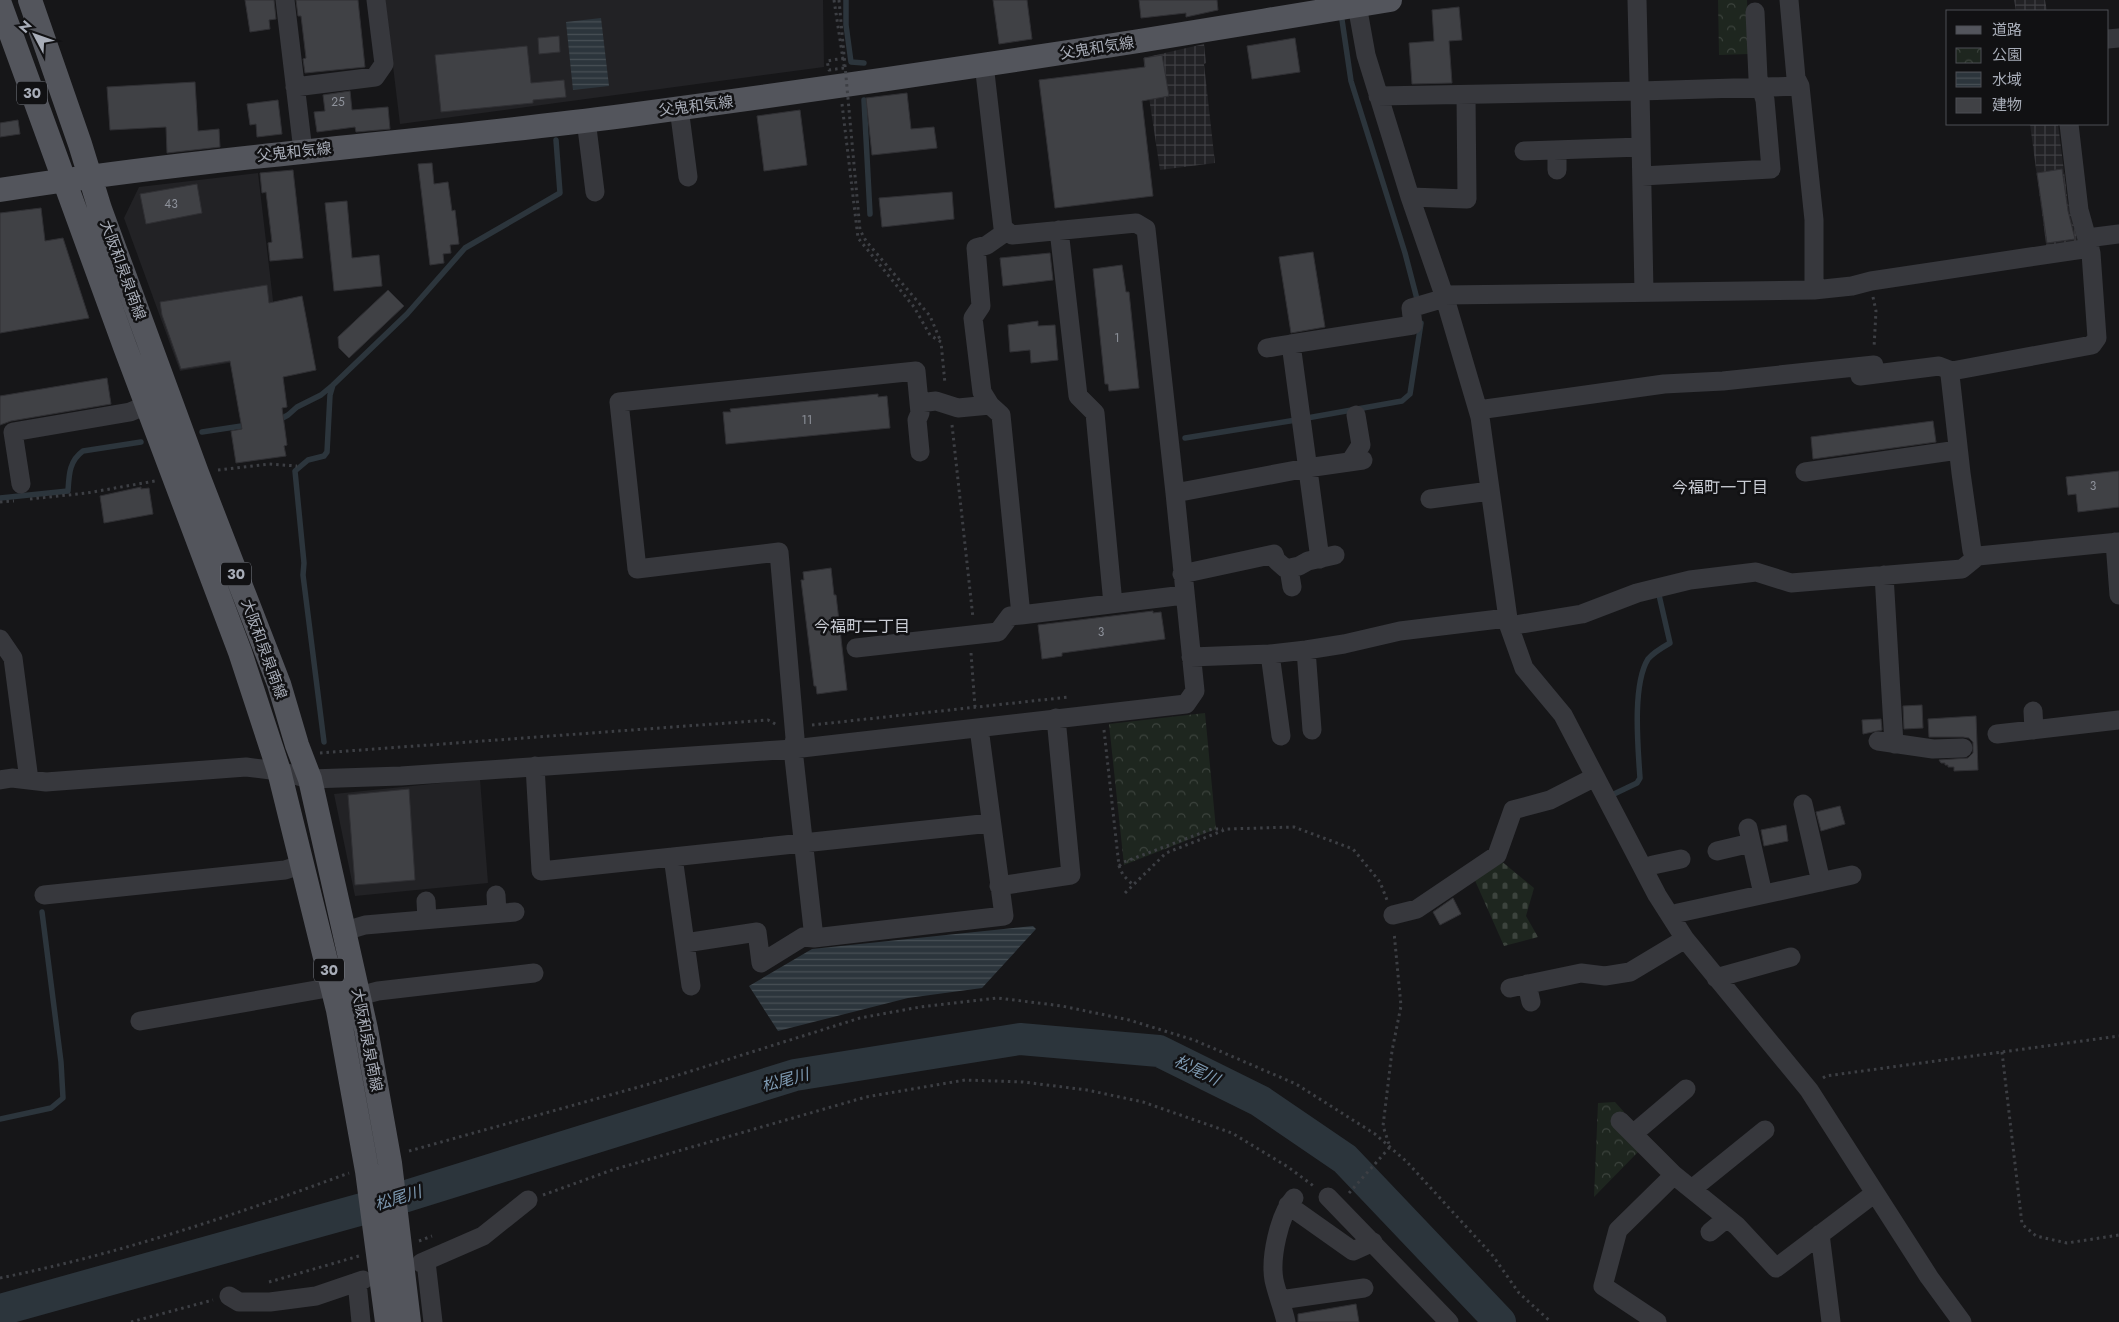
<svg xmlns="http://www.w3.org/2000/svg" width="2119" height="1322" font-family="Jost,'Noto Sans JP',sans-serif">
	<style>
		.built { fill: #222225 }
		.industrial { fill: url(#industrial-grid) }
		.cemetery { fill: url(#cemetery-stones) }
		.park { fill: url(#park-crowns) }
		.water { fill: url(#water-rules) }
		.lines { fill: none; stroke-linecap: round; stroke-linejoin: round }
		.stream { stroke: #2c353c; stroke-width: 5.5 }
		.river { stroke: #2c353c; stroke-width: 32 }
		.building { fill: #404145; stroke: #303034 }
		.path { stroke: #3d3f44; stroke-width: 3; stroke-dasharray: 2.5 4; stroke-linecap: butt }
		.minor { stroke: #37383d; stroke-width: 19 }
		.major { stroke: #53555c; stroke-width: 24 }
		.path-bridge { stroke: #3d3f44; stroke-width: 3; stroke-dasharray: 2.5 4; stroke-linecap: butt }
		.labels { text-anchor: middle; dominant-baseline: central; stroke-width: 5; stroke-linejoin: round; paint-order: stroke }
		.number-label { font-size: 12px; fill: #8e929b }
		.shield { fill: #111113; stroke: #7b7e86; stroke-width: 1 }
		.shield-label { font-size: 14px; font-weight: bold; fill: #a8adb8 }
		.street-label { font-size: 15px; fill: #a8adb8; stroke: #111113 }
		.neighbourhood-label { font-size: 16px; fill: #c9ccd4; stroke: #111113 }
		.water-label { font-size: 16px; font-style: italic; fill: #7f9bb3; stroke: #111113 }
	</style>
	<defs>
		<pattern id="industrial-grid" width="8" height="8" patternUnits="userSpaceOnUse" patternTransform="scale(1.25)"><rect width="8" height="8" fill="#222225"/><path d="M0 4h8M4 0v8" fill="none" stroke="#3f3f43"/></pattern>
		<pattern id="cemetery-stones" width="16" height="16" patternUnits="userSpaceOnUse" patternTransform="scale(1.25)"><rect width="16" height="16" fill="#1e261f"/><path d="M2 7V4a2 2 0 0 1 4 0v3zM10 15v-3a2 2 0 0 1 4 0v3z" fill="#3c433d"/></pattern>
		<pattern id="park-crowns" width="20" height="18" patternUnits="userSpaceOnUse" patternTransform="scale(1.25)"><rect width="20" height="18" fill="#1e261f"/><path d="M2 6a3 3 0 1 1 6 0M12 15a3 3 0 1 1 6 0" fill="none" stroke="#3c433d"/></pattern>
		<pattern id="water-rules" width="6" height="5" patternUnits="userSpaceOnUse" patternTransform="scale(1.25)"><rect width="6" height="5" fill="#2c353c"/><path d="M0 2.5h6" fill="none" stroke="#485056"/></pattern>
	</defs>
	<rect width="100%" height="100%" fill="#161618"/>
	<path class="built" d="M385,0H823L824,67L400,124Z
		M258,173L276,326L283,354L180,371L124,218L139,187Z
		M480,779L488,883L355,896L334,794Z"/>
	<path class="industrial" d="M2014,0H2045L2047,11H2016Z
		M1204,44L1206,63L1204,64L1215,163L1160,170L1143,58Z
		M2030,124H2058L2068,203L2079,245L2047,251Z"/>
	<path class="cemetery" d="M1500,860L1534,888L1526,916L1538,937L1504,946L1473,876Z"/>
	<path class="park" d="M1718,0H1747L1749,54L1719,55Z
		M1205,713L1216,829L1124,865L1109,724Z
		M1615,1102L1624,1112L1612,1124L1639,1151L1594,1197L1598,1103Z"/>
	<path class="water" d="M601,18L609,86L573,90L566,22Z
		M1033,926L1036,929L982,988L908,998L778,1031L749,986L812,949Z"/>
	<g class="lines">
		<path class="stream" d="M846,0V25L851,62L864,63
			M1342,20L1351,81L1405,253L1417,299
			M864,100L870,214
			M1307,418L1402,401L1410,394L1421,323
			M277,421L288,415L297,407L321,395L333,385L407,314L465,248L560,193L556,140
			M202,432L248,425
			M1185,438L1296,420
			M0,498L68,491C69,475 69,461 83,451L141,442
			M324,742L303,575L304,563L295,471L308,460L324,456L327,452L330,395L333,385
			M1614,794L1637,783L1640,778C1638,748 1632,685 1648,659C1653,653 1663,647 1670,643L1659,595
			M0,1119L51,1108L63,1098L61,1062L42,912"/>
		<path class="river" d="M0,1310L384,1203L795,1075L1020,1039L1159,1051L1260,1101L1345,1159L1500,1322"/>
	</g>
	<path class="building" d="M245,0H274L276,19L269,20L270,29L250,32Z
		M296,0H358L365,67L305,73L303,59L306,58L301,16H298Z
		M993,0H1027L1032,39L999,44Z
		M1139,0H1217L1218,10L1186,17V13L1141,18Z
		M1459,7L1462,40L1449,41L1452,83L1412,84L1409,43L1434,41L1432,10Z
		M559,36L560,52L539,54L538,38Z
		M1295,38L1300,72L1252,79L1247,46Z
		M527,46L531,83L564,80L566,97L533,100V103L441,112L435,55Z
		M1162,55L1169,96L1142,101L1153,196L1055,208L1039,80L1145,67L1144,58Z
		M195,82L198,131L219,129L220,147L167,153L166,127L110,130L107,87Z
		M350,91L352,110L388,107L390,129L356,132L355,127L317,132L314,112L325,111L323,95Z
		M907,93L911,129L934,127L937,148L872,155L866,98Z
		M278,100L282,134L257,137L256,124L250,125L247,104Z
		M800,110L807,165L764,171L757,116Z
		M18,120L20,134L0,137V123Z
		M432,163L434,184L448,182L452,211L455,210L459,244L450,245L451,253L443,254L444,263L430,265L418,164Z
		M2062,169L2068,211L2075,239L2047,243L2037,173Z
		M293,170L303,258L270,261L268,243L272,242L266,192L262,193L260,173Z
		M197,184L202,213L146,224L140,194Z
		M952,192L954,219L882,227L879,198Z
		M347,201L352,258L379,255L382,286L334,291L325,203Z
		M41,208L45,241L63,238L89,318L0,333V213Z
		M1313,252L1325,327L1291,333L1279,257Z
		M1050,253L1053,280L1003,286L1000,258Z
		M1122,265L1126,292H1129L1139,388L1109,391L1108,384H1105L1093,269Z
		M267,285L269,303L302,296L316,370L283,377L287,407L282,408L287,445L284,446L286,456L236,463L231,431L242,429L230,361L181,369L162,315L160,302Z
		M388,290L404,306L349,358L339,348L338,337Z
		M1038,321V326L1055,325L1058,360L1031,363L1030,350L1010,352L1008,325Z
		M107,378L111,404L11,421L0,425V396Z
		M878,394V397L887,396L890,428L726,444L723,412H731L730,409Z
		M1933,421L1936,442L1813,459L1811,437Z
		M2119,471V507L2078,512L2076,494L2068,495L2066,477Z
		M141,487V489L149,488L153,514L104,523L100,496Z
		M831,568L834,595H836L847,690L817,694L816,686H814L801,580H804L803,572Z
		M1153,611V613L1161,612L1165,639L1062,653V656L1042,659L1038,625Z
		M1922,705L1923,728L1904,729L1903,706Z
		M1976,716L1978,770L1954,771V767H1948V765H1945V763H1941L1939,760L1968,758L1973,753V742L1969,738L1963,737H1929L1928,719Z
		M1881,719L1882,730L1863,734L1862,720Z
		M409,789L415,880L355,885L348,795Z
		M1840,806L1845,824L1821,831L1816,812Z
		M1786,825L1788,841L1764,846L1761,830Z
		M1453,898L1461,914L1440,925L1433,912Z
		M1356,1304L1359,1322H1298V1314Z"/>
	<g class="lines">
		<path class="path" d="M834,0L844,66
			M842,104L858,238L914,307L930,335L941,342L945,384
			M1873,297L1876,311L1874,348
			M952,425L973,618
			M218,470L269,464L297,466
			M30,499L87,493L155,481
			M0,502L14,501
			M971,653L975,707
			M812,725L1069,697
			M1104,730L1119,866L1123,875L1133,885
			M320,753L768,720L777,725
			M1119,866L1124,862L1212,829H1223
			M1125,893L1166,853L1227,829L1294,827L1353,849L1380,882L1387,900
			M2002,1052L2022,1224L2036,1236L2067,1243L2119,1235
			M1823,1078L1826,1076L2119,1036
			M409,1151L653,1083L860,1018L920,1007L998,998L1062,1006L1129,1020L1194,1040L1296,1084L1375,1134L1407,1162L1493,1256L1519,1293L1551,1322
			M1349,1193L1390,1147L1383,1126L1392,1051L1401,1006L1394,932
			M543,1195L612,1170L866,1097L965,1080L1023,1082L1087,1090L1143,1102L1232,1133L1288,1167L1315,1187
			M419,1241L432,1236
			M0,1278C119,1254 235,1215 349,1173
			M269,1282L359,1256
			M131,1322L213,1300"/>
		<path class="minor" d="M285,0L303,151
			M1637,0L1639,81
			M1789,0L1796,78L1800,86L1814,220V290
			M1357,5L1366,55L1410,197L1444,295L1480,417L1509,626L1524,668L1563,715L1657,895L1685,939L1809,1090L1929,1277L1962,1322
			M2108,39L2119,38
			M295,87L375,77L384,64L376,0
			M1640,91L1644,292
			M1378,96L1640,91L1800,86
			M679,108L688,177
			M586,120L595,192
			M1557,150V170
			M1524,151L1641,147
			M1642,176L1771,169L1765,100L1758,78L1755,12
			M1410,197L1467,199L1466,95
			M1059,230L1078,396L1095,413L1113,604
			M1007,231L987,245L976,248L981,306L973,318L982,392L990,405L1001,415L1021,615L1184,595
			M2087,238L2119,234
			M1444,295L1814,290L1852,286L1871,281L2090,248
			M1267,348L1291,344
			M1860,376L1939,366L1952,371
			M919,403L936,401L958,408L990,405
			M1478,410L1664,384L1723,381L1874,365
			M920,452L917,420L920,413L916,371L619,402L637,569L779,552L795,738L793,749L814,938L1004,916L979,728
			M1350,462L1361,445L1356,415
			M1805,472L1958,450
			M21,484L13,432L130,412L147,405
			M1175,493L1307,468L1363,460
			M1430,499L1490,491
			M2115,542L2119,595
			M1978,556L1972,551L1961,473L1950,375L1952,371L2092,345L2097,338L2091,253L2079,210L2069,124
			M1320,559L1291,344L1413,325L1411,308L1445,298
			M1289,569L1292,587
			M1182,574L1274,554L1276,560L1286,569L1299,566L1308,561L1335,555
			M1884,575L1894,744
			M1509,626L1582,614L1637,593L1690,580L1756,572L1791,583L1962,569L1978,556L2119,542
			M0,639L13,658L29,780
			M856,648L998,632L1010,616L1021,615
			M1306,650L1312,730
			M1270,654L1281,736
			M1191,657L1270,654L1306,650L1344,644L1400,631L1507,618
			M2033,711L2034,730
			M1997,734L2119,720
			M1878,741L1933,749L1963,748
			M535,766L541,871L991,823
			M0,780L12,778L46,782L246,767L279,771L310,779L401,776L793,749L1186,704L1195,691L1175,493L1146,229L1136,223L1012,235L1003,228L984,64
			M1803,804L1821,882
			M1748,828L1763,894
			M1717,851L1751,843
			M673,857L691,986
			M1644,869L1653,865L1681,859
			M999,886L1071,875L1056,718
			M44,895L285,870L303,864
			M496,895L497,913
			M426,901L427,920
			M1393,915L1417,909L1497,855L1513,810L1550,800L1595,777
			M1672,917L1678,913L1852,875
			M345,931L365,925L515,912
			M685,943L757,932L761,963L803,937L814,938
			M1716,978L1791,957
			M1527,984L1531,1002
			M1510,988L1581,973L1605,976L1630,972L1685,939
			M359,996L378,991L534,973
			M140,1021L333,987
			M1620,1121L1674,1175L1737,1226L1776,1268L1875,1193
			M1633,1134L1686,1089
			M1692,1189L1765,1130
			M1328,1197L1449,1322
			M1288,1205L1353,1251L1373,1242
			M1710,1232L1727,1218
			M1820,1234L1831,1322
			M426,1262L433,1322
			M421,1263L483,1236L528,1200
			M357,1282L361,1322
			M229,1296L239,1302H270L316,1296L363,1280
			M1280,1300L1364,1288
			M1286,1322C1283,1308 1277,1294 1274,1280C1270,1258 1279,1215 1294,1198
			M1657,1322L1603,1286L1618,1230L1674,1175"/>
		<path class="major" d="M30,0L80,144L100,209L197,473L279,684L297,745L310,779L366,1029L390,1163L409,1322
			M0,4L125,347L240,652L279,771L338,1010L367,1171L387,1322
			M0,190C207,157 416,143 623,116C795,93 967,68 1139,41C1223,28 1306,13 1390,0"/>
		<path class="path-bridge" d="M839,0L860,230L866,241L930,316L941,342
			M844,68L829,70L827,61L844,58"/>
	</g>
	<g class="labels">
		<g class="number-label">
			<text x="338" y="102">25</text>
			<text x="171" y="204">43</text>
			<text x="1117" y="338">1</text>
			<text x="807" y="420">11</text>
			<text x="2093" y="486">3</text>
			<text x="1101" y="632">3</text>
		</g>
		<g class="shield">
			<rect x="17" y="81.5" width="30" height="23" rx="4"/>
			<rect x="221" y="562.5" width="30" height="23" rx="4"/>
			<rect x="314" y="958.5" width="30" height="23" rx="4"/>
		</g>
		<g class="shield-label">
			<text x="32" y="93">30</text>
			<text x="236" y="574">30</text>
			<text x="329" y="970">30</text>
		</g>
		<g class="street-label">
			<text transform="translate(1097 48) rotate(-9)">父鬼和気線</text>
			<text transform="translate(696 106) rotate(-7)">父鬼和気線</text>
			<text transform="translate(294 152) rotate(-6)">父鬼和気線</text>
			<text transform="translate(123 270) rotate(70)">大阪和泉泉南線</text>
			<text transform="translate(264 649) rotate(70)">大阪和泉泉南線</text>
			<text transform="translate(367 1040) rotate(79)">大阪和泉泉南線</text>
		</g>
		<g class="neighbourhood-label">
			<text x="1720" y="487">今福町一丁目</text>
			<text x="862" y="626">今福町二丁目</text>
		</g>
		<g class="water-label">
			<text transform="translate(1197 1070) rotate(26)">松尾川</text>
			<text transform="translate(785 1080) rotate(-15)">松尾川</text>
			<text transform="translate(398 1198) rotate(-17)">松尾川</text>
		</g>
	</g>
	<rect x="1946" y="10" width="162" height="115" fill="#111113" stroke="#4d4f55"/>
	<rect x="1956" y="26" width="25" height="8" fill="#53555c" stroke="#4d4f55"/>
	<text x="1992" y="35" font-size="15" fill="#a8adb8">道路</text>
	<rect x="1956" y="48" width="25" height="15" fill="url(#park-crowns)" stroke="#4d4f55"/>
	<text x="1992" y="60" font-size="15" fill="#a8adb8">公園</text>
	<rect x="1956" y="72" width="25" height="15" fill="url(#water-rules)" stroke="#4d4f55"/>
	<text x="1992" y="85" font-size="15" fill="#a8adb8">水域</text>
	<rect x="1956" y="98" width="25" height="15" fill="#404145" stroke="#4d4f55"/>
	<text x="1992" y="110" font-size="15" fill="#a8adb8">建物</text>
	<g transform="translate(35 35) rotate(311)" stroke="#111113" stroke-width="4" paint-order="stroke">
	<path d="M0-4L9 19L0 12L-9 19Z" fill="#a8adb8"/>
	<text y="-8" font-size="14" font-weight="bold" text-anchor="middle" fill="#a8adb8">N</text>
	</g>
</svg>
